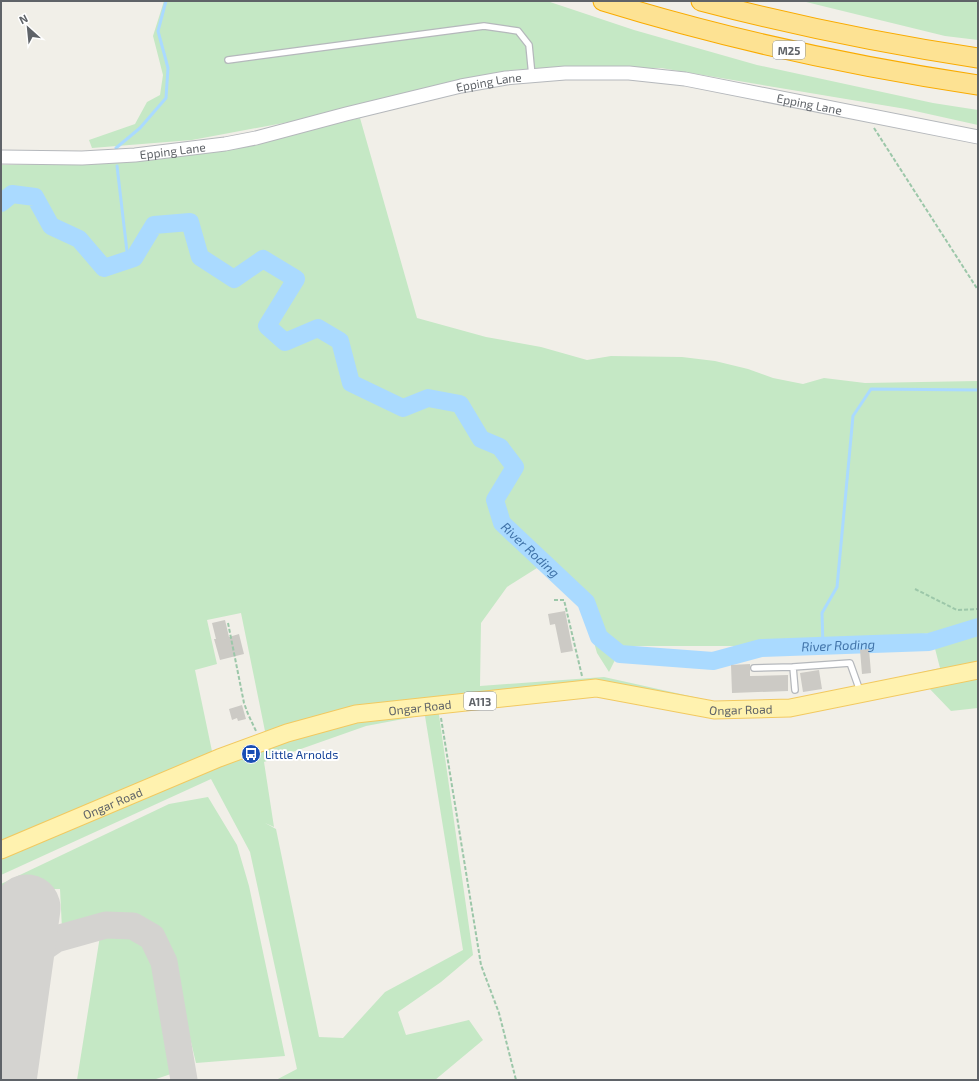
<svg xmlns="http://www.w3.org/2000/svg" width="979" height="1081" font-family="'Exo 2',sans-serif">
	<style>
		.green { fill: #c5e8c5; fill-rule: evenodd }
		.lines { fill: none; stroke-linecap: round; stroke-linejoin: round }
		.stream { stroke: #aadaff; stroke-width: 3 }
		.river { stroke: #aadaff; stroke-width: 18 }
		.taxiway { stroke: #d4d3d0; stroke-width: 27 }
		.runway { stroke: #d4d3d0; stroke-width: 67 }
		.building { fill: #cccac5 }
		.service-casing { stroke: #b5b8bc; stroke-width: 8 }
		.tertiary-casing { stroke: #b5b8bc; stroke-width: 15 }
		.primary-casing { stroke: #f2c960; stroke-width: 19 }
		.motorway-casing { stroke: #f9ab00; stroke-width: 21 }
		.path { stroke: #9cc7a9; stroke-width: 2; stroke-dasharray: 4 2; stroke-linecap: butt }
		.service { stroke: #fff; stroke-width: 5.5 }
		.tertiary { stroke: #fff; stroke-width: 13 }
		.primary { stroke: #fff2af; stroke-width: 17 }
		.motorway { stroke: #fde293; stroke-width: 19 }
		.labels { text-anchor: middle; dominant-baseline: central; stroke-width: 4; stroke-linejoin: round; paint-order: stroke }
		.shield { fill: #fff; stroke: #8f9295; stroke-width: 1 }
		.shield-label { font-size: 11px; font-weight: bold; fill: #5f6368 }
		.street-label { font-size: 12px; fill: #5f6368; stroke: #fff }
		.transit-label { font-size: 12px; fill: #164399; stroke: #fff; text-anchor: start }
		.water-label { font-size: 13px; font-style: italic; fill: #4174aa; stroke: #fff }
	</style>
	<rect width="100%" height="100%" fill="#f1efe8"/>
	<path class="green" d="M164,1H547L634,30L757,65L933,103L978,110V125L906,109L661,68H549L512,70L430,87L305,119L192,140L92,148L89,140L135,124L147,102L160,95L163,75L153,36Z
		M802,1H978V40L945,36Z
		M360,118L417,318L486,337L541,347L587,360L611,356L682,357L715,361L748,369L773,378L803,384L824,378L865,383L978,381V708L951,711L926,685L792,712L595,694L436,710L439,715L473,955L441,982L398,1012L406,1035L469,1020L483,1040L435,1080H276L297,1069L250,852L211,779L1,875V165L92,163L215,150ZM537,568L583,603L597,653L609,672L622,646H742L783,642L886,639L931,633L940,668L790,701H712L604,677L480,686L481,623L507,587ZM241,613L266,736L213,756L195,670L217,664L207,620ZM419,716H425L463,950L385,992L343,1038L319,1037L276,829L265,823L274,827L264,762L366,726Z
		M208,797L237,845L249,886L285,1056L196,1063L184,1013L177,968L166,941L147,923L117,914L86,919L62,929L60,889H1V884L169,804Z
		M120,932L137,936L154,954L160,965L177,1072L153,1080H77L100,936Z"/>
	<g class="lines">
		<path class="stream" d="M116,148L140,128L166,98L168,68L158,31L166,1
			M117,166L128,260
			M823,646L822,613L837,587L853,416L871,389L978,390"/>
		<path class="river" id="s1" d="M1,203L12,194L35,197L51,226L79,239L104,268L134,258L154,225L190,222L200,257L234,279L263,259L296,279L267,326L285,342L318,328L340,341L351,383L403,408L428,398L460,404L481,439L500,447L515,467L495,500L502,523L586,602L599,637L620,654L713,661L761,648L929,642L978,627"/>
		<path class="taxiway" d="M1,979L20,964L56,939L106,925L133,926L152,937L164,962L184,1080
			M1,987C8,990 12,996 14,1003"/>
		<path class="runway" d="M3,1080L27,908"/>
	</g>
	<path class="building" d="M565,611L573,651L561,653L555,624L550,625L548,614Z
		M225,620L229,637L239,634L244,654L220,660L214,639H216L212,623Z
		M869,649L871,673L862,674L860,650Z
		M750,664V676L788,675V691L732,693L731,665Z
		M819,670L822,689L803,692L800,673Z
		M242,705L246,719L238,721L237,718L232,720L229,709Z"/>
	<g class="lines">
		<g class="service-casing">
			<path id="service" d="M228,60L484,26L518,31L529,45L532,76
				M793,667L795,690
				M754,668L793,667L850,663L860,691"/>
		</g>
		<g class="tertiary-casing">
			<g id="tertiary">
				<path id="s2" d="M1,157L82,158L135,155L225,144L256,138L346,114L461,86L506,78L565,73H629L685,79L978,137"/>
			</g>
		</g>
		<g class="primary-casing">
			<g id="primary">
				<path id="s3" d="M1,850L219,758L287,733L356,714L596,688L714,710L790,708L978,670"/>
			</g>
		</g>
		<g class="motorway-casing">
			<path id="motorway" d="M603,1C726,39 852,66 978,85
				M701,1C792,25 885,44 978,58"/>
		</g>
		<path class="path" d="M874,128L978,290
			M915,589L957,610L978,609
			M554,600H564L582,676
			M228,623L244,703L248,714L256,731
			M441,718L481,965L499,1013L516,1080"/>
		<use href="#service" class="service"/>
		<use href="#tertiary" class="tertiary"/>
		<use href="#primary" class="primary"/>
		<use href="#motorway" class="motorway"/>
	</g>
	<defs>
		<g id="bus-disc" transform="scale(1)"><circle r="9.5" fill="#1a4fb4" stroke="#fff"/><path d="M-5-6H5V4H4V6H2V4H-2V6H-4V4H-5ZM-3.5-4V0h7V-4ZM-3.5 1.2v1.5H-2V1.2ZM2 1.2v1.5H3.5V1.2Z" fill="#fff"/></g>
	</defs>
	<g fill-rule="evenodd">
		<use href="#bus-disc" x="251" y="754"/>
	</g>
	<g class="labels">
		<g class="shield">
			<rect x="773" y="41" width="32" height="18" rx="3"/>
			<rect x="464" y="692" width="32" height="18" rx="3"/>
		</g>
		<g class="shield-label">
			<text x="789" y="50">M25</text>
			<text x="480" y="701">A113</text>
		</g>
		<g class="street-label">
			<text stroke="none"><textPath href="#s2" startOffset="496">Epping Lane</textPath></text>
			<text stroke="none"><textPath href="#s2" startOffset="820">Epping Lane</textPath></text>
			<text stroke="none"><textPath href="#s2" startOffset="172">Epping Lane</textPath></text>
			<text stroke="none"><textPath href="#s3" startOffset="445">Ongar Road</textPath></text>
			<text stroke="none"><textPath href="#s3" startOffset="769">Ongar Road</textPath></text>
			<text stroke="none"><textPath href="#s3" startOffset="121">Ongar Road</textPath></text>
		</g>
		<g class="transit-label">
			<text x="265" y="754">Little Arnolds</text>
		</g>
		<g class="water-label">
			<text stroke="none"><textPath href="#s1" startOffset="886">River Roding</textPath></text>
			<text stroke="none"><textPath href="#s1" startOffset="1247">River Roding</textPath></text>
		</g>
	</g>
	<rect width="979" height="1081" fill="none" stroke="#5f6368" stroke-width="4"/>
	<g transform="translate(28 28) rotate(333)" stroke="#ffffff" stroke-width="3" paint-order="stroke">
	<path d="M0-3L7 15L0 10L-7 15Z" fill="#5f6368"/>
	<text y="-6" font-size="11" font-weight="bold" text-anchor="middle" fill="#5f6368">N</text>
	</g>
</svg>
